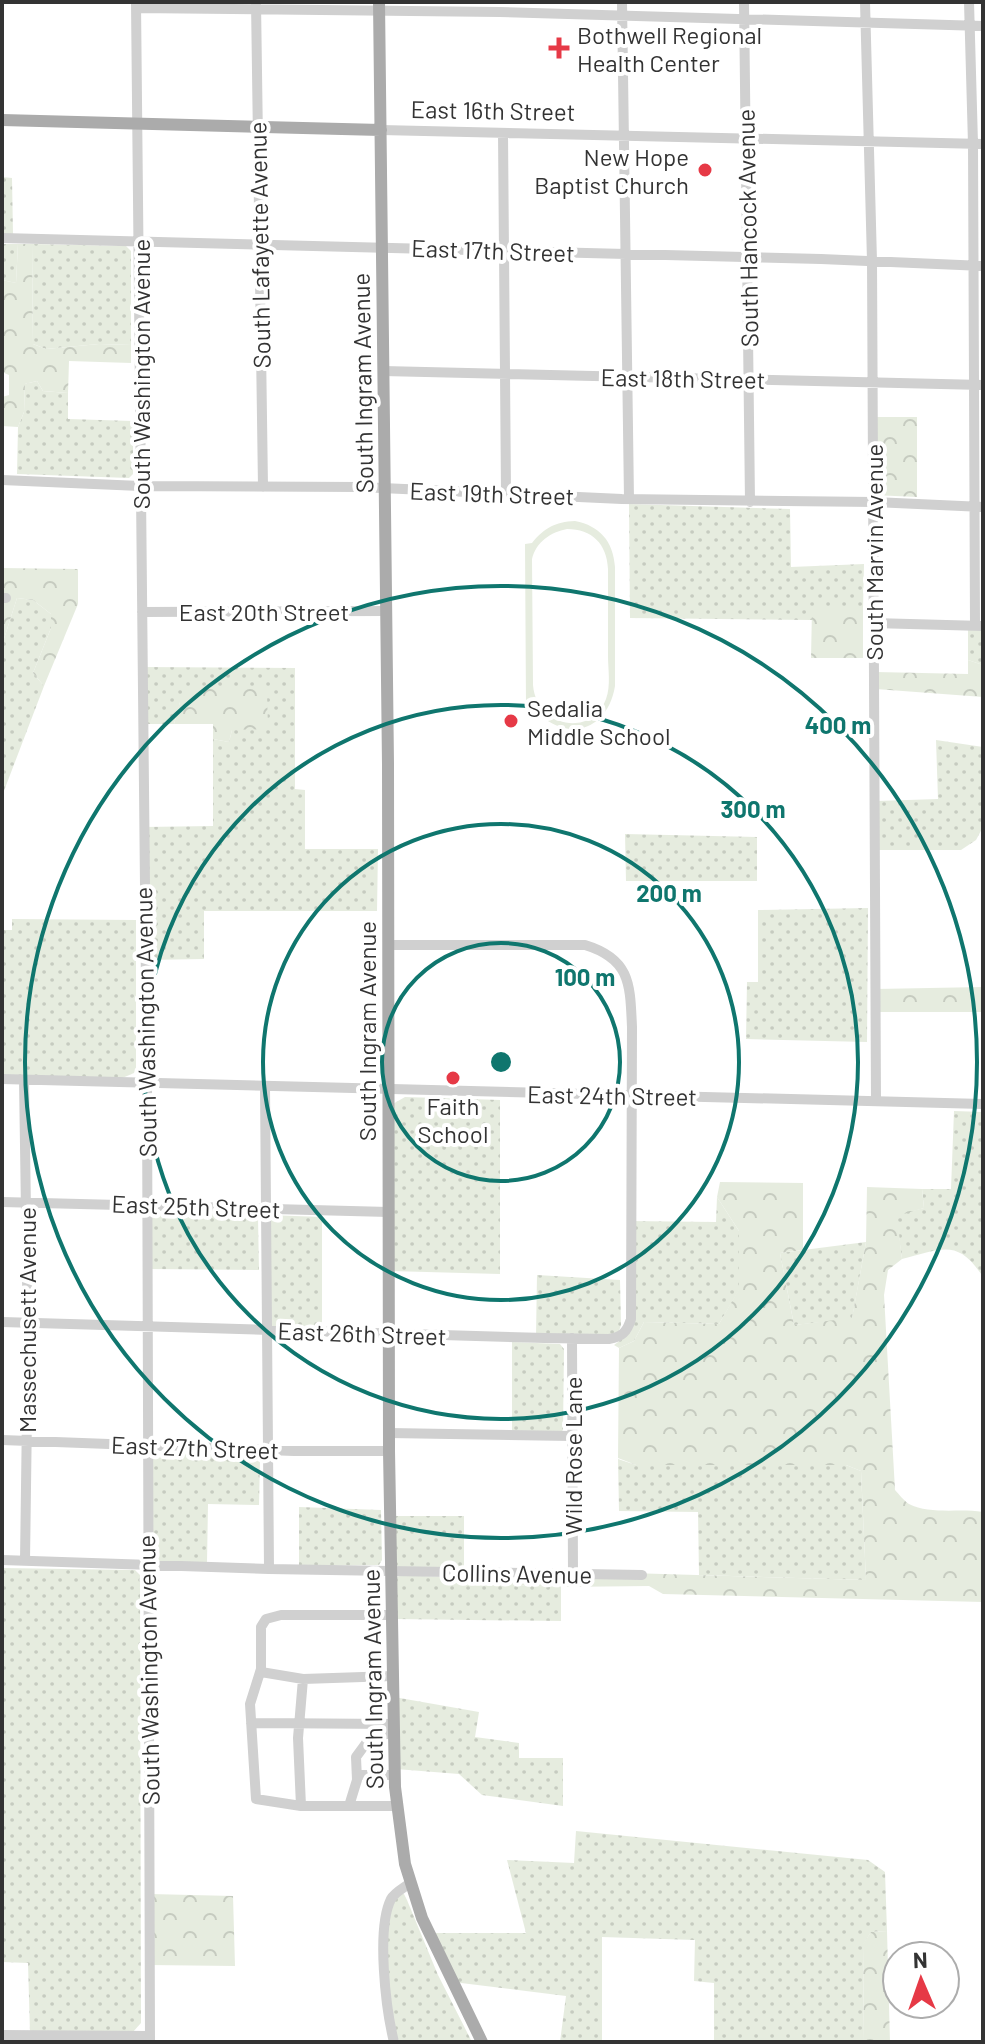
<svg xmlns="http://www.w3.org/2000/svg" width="985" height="2044" font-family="Barlow,sans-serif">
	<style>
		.grass { fill: url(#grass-dots) }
		.forest { fill: url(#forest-crowns) }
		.garden { fill: #e6ecdf; fill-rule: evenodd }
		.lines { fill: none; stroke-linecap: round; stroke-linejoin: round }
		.minor { stroke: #d0d0d0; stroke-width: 10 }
		.major { stroke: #ababab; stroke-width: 12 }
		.ring { fill: none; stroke: #0f766e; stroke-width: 4 }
		.poi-dot { fill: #e63946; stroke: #fff; stroke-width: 3 }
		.labels { text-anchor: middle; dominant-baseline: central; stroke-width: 8; stroke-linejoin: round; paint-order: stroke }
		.poi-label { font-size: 24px; fill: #333; stroke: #fff; text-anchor: start }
		.street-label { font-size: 24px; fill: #333; stroke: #fff }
		.centre { fill: #0f766e; stroke: #fff; stroke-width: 4 }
		.ring-label { font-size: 24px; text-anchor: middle; font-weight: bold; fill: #0f766e; stroke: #fff; stroke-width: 8; stroke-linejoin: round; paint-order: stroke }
	</style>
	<defs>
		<pattern id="grass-dots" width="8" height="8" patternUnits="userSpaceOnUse" patternTransform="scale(2)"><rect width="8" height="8" fill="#e6ecdf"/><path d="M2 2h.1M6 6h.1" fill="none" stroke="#c6cbc0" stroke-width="1.8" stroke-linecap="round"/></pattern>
		<pattern id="forest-crowns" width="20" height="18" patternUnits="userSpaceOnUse" patternTransform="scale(2)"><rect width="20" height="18" fill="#e6ecdf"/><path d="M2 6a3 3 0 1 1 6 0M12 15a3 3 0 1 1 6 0" fill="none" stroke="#c6cbc0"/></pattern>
	</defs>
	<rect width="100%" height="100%" fill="#fff"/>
	<path class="grass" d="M2,177L12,178L13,234H2Z
		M2,244H18L16,283L2,280Z
		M32,244L126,246L131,251V345L99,344L46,349L33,344Z
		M37,381L43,391L68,393V419L133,421V474L129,478L17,474L18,427L24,412L25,384Z
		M629,504L790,509L791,567L864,564L863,609H813L812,620L630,618Z
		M17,598L33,600L51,614V628L33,673L44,686L2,796V645Z
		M968,627L983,628V665L968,660Z
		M143,667L295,668V789L305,790V849H378L377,911H204V959L146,960L144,827L213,826V739L229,742L232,730L180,702L174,724H143Z
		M936,740L983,747V827L976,840L961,850H876L877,801L938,799Z
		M625,834L757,837V881H626Z
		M868,908L867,1042L746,1039L747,982H758V910Z
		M12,919L136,920V1069L134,1073L120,1079L2,1075V930H12Z
		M405,1097L500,1100V1274L390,1271L391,1105Z
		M954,1111L983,1112V1277C958,1238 942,1249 902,1259L896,1215L924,1208L922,1189H951Z
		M717,1197L739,1231V1290L719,1324L644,1322L634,1341L619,1348L614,1345L626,1336L629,1322L628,1221L716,1222Z
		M156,1213H254L258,1218L259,1270L149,1269L150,1217Z
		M268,1215L322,1217V1327L268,1326Z
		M866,1242L852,1319L794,1325L780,1253Z
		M537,1275L620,1280L621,1325L618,1334L536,1336Z
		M512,1342L560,1344L564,1349L563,1430L560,1433L512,1432Z
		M153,1453L255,1455L260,1460L259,1505L208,1504L207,1563L152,1562Z
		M618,1459L636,1465H846L861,1471L866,1580L699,1575L698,1512L619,1511Z
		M299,1507L381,1510L382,1560L379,1565L299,1566Z
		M392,1516H464V1569L398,1567L392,1562Z
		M2,1568L135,1570L140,1575L141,2023L132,2033H30L28,1963L2,1962Z
		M403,1575L463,1578L469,1583L561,1587V1621L394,1619L396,1577Z
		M394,1697L479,1712L475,1737L519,1743V1758H563V1806L482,1795L459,1774L396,1769Z
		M576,1831L868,1860L885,1872L887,1931L871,1932L863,1945L864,2042H714V1983L694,1981L695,1940L602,1937V2042H560L566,1996L453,1982L429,1933H526L507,1860L574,1863Z
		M397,1894H404L407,1900L438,1975L472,2042H400L394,2032L387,2005L388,1909Z"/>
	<path class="forest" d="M18,244H32L33,344L46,349L99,344L131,345V363L69,361L68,393L43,391L37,381L25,384L24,412L18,427L2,426V397L9,395V375L2,372V280L16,283Z
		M873,417H917V497L873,495Z
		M2,568L78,569V604L44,686L33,673L51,628V614L33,600L17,598L2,645Z
		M812,609H863V658H811Z
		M968,660L983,665V697L876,689V672L968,674Z
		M193,687H258L267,693L268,729L232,730L229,742L213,739V724H174L180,702Z
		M983,987V1012H877L876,989Z
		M720,1182L803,1183V1250L780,1253L794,1325L852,1318L866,1242L867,1187L922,1189L924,1208L897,1216L902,1259L888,1270L884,1295L895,1490C899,1494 904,1501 909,1504C930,1515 960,1508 983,1512V1602L663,1594L649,1586L561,1587L469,1583L463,1578L470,1575L629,1573L866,1580L861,1471L846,1465H636L618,1458L619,1348L634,1341L644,1322L719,1324L739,1289V1231L717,1197Z
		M150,1894L233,1896L235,1966L150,1965Z
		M887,1931L890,2042H864L863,1944L871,1932Z"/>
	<path class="garden" d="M575,521C600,526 613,541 615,567V686C607,734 563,743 532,707H526L525,544L532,543C544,528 555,522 575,521ZM567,529C592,529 607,544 608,569C608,598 608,627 608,656C608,669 611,686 606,699C591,739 536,726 533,685L532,559C536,542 551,532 567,529Z"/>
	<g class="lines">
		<path class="minor" d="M136,2L147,1083L150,2042
			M256,2L263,487
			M622,2L629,499
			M744,2L750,502
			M865,2L872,261L876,1101
			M969,2L973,144L975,626
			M136,8L500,12L983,26
			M381,130L983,144
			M503,133L506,493
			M2,238L821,259L983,266
			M383,371L983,385
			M2,480L140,486L360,487L622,499L874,502L983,507
			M2,598H6
			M142,612L386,611
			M873,623L983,626
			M2,1079L983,1104
			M24,1080L28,1342L25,1561
			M265,1086L269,1569
			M2,1202L389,1212
			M2,1322L545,1338L609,1339C622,1337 627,1332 631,1319L632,1027C630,985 631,959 585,945H388
			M572,1338L573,1574
			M389,1433L572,1436
			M2,1440L294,1451H389
			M2,1560L269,1569L642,1575
			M392,1615H281L266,1619L261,1627V1669L250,1704L256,1799L301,1806H396
			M261,1672L303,1679L393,1676
			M251,1723L394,1724
			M357,1775H395
			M301,1806L298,1738L303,1679
			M349,1806L357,1780L356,1757L367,1742L379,1735L394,1733
			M2,2035L150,2036
			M394,2042C386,2010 376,1929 391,1899C395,1892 404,1888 410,1883"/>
		<path class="major" d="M379,2L388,764L389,1451L395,1787L405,1864L422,1918L482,2042
			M2,120L381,130"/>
	</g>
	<g class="ring">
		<circle cx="501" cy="1062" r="119"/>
		<circle cx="501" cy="1062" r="238"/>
		<circle cx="501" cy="1062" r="357"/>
		<circle cx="501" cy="1062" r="476"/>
	</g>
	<g class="poi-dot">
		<path d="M555 36h8v8h8v8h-8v8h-8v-8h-8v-8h8z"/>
		<circle cx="705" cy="170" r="8"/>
		<circle cx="511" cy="721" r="8"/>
		<circle cx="453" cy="1078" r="8"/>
	</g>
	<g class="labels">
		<g class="poi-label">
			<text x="577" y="34">Bothwell Regional<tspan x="577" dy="28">Health Center</tspan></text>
			<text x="689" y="156" text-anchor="end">New Hope<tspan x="689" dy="28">Baptist Church</tspan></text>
			<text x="527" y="707">Sedalia<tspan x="527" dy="28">Middle School</tspan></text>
			<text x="453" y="1105" text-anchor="middle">Faith<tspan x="453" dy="28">School</tspan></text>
		</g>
		<g class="street-label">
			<text transform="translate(493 110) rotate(1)">East 16th Street</text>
			<text transform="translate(747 228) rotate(-91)">South Hancock Avenue</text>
			<text transform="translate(259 245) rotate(-91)">South Lafayette Avenue</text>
			<text transform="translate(493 250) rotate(2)">East 17th Street</text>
			<text transform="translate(140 374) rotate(-90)">South Washington Avenue</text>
			<text transform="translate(683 378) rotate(1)">East 18th Street</text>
			<text transform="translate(362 383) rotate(-91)">South Ingram Avenue</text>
			<text transform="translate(492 493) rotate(2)">East 19th Street</text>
			<text transform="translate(873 552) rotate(-90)">South Marvin Avenue</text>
			<text x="264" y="611">East 20th Street</text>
			<text transform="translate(145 1022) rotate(-91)">South Washington Avenue</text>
			<text transform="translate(366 1031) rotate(-90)">South Ingram Avenue</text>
			<text transform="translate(612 1095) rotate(1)">East 24th Street</text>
			<text transform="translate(196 1206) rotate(2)">East 25th Street</text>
			<text transform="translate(26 1320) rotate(-90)">Massechusett Avenue</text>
			<text transform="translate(362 1333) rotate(2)">East 26th Street</text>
			<text transform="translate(195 1447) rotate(2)">East 27th Street</text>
			<text transform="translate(572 1456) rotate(-90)">Wild Rose Lane</text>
			<text transform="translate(517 1573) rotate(1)">Collins Avenue</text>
			<text transform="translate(148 1670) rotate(-91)">South Washington Avenue</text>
			<text transform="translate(372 1679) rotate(-91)">South Ingram Avenue</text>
		</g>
	</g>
	<circle cx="501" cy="1062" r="12" class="centre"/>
	<g class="ring-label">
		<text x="838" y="734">400 m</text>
		<text x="753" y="818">300 m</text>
		<text x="669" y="902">200 m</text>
		<text x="585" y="986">100 m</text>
	</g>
	<rect width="985" height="2044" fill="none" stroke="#333333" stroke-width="8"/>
	<g transform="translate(921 1980) rotate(358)"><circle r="38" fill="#ffffff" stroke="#adadad" stroke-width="2"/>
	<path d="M0-6L14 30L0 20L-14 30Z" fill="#e63946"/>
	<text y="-12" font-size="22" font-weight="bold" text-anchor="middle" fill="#333333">N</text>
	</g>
</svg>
